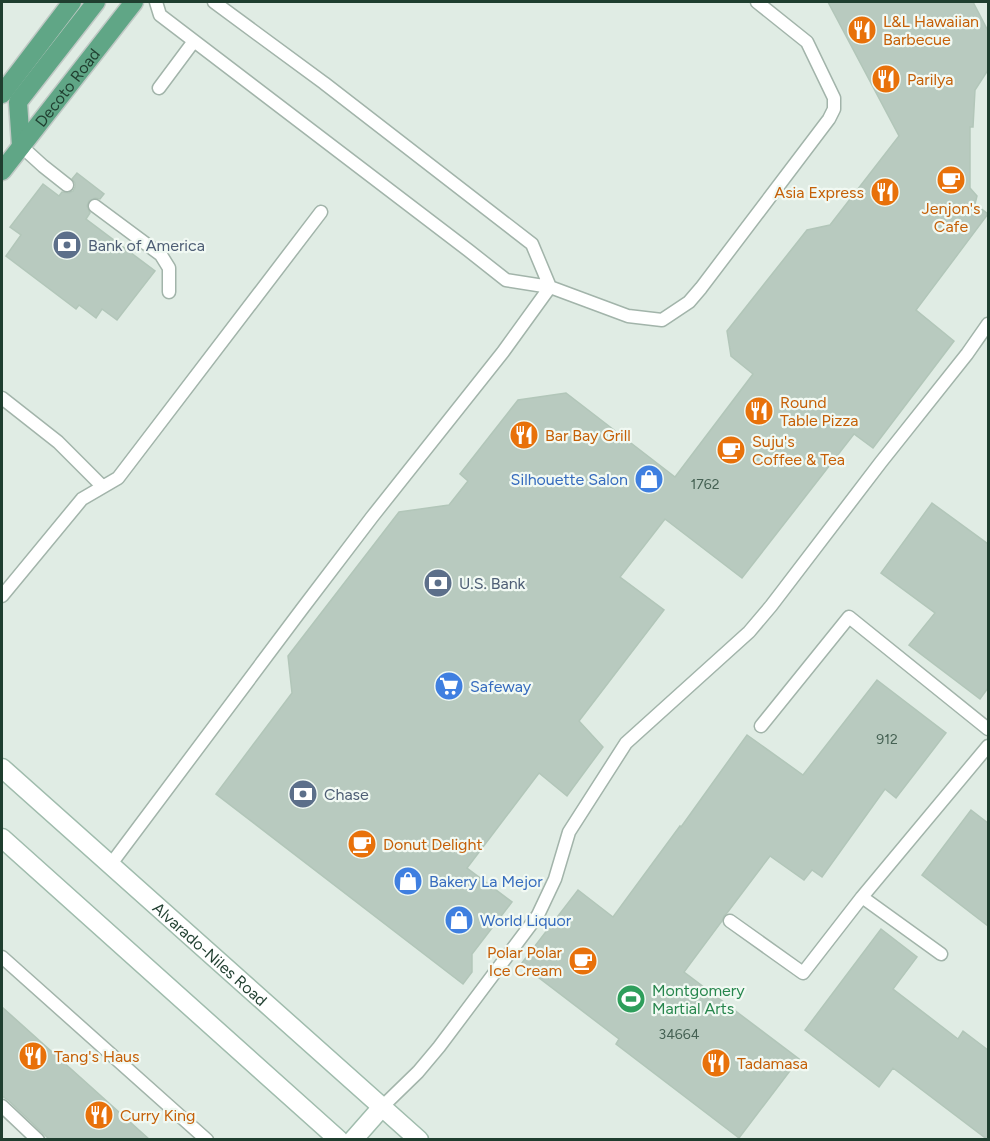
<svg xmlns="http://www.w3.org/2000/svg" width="990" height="1141" font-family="Figtree,sans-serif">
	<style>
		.building { fill: #b8cabf; stroke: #b2c6b9; stroke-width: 1.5 }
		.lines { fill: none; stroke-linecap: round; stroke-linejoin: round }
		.lane-casing { stroke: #a2b4aa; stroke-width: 15 }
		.secondary-casing { stroke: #a0bcad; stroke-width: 21 }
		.primary-casing { stroke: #c0c9c5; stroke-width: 21 }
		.lane { stroke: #fff; stroke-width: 12 }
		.secondary { stroke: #fff; stroke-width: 18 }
		.primary { stroke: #60a686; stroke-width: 18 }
		.labels { text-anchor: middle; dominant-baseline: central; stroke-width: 4.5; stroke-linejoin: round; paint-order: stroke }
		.number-label { font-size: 14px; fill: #456153 }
		.food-label { font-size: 16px; fill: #c56008; stroke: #f1f9f3; text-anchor: start }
		.street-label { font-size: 16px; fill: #1f3e2f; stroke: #f1f9f3 }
		.service-label { font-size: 16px; fill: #4e5e75; stroke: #f1f9f3; text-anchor: start }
		.shop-label { font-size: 16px; fill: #366cbe; stroke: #f1f9f3; text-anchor: start }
		.leisure-label { font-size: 16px; fill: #27864d; stroke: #f1f9f3; text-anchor: start }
	</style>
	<rect width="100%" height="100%" fill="#e0ece4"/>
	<path class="building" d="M828,2H973L988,31V70L975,90L973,127H970V188L977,196L975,204L988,214L916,310L954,341L873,448L854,434L742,578L665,519L620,577L664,610L579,721L603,747L567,796L539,773L467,868L512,902L472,954V972L463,984L216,794L292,693L288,656L399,512L449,505L468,481L460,474L518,400L566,393L675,477L753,374L731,356L727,331L807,230L830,225L899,136Z
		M77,173L104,194L100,199L95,198L89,201L87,206L90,213L86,219L155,271L117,320L102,309L96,318L79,305L76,309L6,256L21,235L10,227L43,184L59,196L62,192L69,193L73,191L75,187V183L72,179Z
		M932,503L988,544V688L980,699L909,645L935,613L881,573Z
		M877,680L946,733L896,798L885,789L822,877L812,870L804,880L770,856L727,913L724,916L722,921L684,972L799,1059L739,1138L616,1044L619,1039L521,964L578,890L613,917L680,826L681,827L747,735L803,775Z
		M971,810L988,823V926L922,875Z
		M881,929L917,957L893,989L958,1039L963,1031L988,1050V1140L893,1068L879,1087L805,1030Z
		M2,1007L150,1140H50L8,1100L2,1096Z"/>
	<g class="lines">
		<g class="lane-casing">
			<path id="lane" d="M156,2L160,15L468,250L506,280L550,287L628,316L662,320L689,302L701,288L829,119L834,109V98L807,42L757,2
				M214,2L324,83L532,244L550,287
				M159,88L194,41
				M21,146L43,166L67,185
				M95,206L161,255L169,268V292
				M2,398L58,442L102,486
				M2,596L82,499L118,478L321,212
				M761,726L849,617L988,729
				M111,864L302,609L372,517L503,352L550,287
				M862,897L941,954
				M730,921L803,973L862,897L988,746
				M2,957L207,1140
				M2,1106L38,1140
				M382,1107L418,1072L439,1047L538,915L555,879L569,832L626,743L749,632L771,606L881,462L967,354L988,324"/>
		</g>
		<g class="secondary-casing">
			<g id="secondary">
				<path id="s1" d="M2,768L419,1140"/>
				<path d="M2,838L339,1140"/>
				<path d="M353,1140L382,1107"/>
			</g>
		</g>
		<g class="primary-casing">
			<g id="primary">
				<path d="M2,94L72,2"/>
				<path d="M21,146L18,102L96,2"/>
				<path id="s2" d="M2,171L134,2"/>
			</g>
		</g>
		<use href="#lane" class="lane"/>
		<use href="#secondary" class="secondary"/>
		<use href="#primary" class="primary"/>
	</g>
	<defs>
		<g id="restaurant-disc" transform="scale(1.5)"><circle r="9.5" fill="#e8710a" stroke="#f1f9f3"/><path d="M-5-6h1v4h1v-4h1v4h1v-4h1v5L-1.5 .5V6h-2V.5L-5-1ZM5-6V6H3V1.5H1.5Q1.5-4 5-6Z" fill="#fff"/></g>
		<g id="cafe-disc" transform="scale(1.5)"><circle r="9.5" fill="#e8710a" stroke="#f1f9f3"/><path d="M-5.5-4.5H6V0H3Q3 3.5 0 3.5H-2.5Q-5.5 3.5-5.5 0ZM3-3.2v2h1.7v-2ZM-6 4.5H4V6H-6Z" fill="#fff"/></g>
		<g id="bank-disc" transform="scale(1.5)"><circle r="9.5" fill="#5c6f8a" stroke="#f1f9f3"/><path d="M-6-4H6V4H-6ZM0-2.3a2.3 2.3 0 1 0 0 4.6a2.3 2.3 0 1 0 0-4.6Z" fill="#fff"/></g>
		<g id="shop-disc" transform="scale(1.5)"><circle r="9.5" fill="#3f7fe0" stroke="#f1f9f3"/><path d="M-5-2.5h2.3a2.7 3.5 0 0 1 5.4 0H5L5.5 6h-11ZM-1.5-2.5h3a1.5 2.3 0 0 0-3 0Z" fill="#fff"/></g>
		<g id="supermarket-disc" transform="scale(1.5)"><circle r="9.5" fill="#3f7fe0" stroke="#f1f9f3"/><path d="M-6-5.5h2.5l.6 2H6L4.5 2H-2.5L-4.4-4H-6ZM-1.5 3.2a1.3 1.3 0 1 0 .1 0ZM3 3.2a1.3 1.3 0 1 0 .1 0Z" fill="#fff"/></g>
		<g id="stadium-disc" transform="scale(1.5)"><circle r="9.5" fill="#2e9e5b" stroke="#f1f9f3"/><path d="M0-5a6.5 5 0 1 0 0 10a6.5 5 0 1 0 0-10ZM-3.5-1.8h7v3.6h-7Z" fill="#fff"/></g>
	</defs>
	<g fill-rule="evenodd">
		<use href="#restaurant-disc" x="862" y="30"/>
		<use href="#restaurant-disc" x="886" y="79"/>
		<use href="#cafe-disc" x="951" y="180"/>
		<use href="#restaurant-disc" x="885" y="192"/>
		<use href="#bank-disc" x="67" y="245"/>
		<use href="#restaurant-disc" x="759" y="411"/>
		<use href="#restaurant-disc" x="524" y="435"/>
		<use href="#cafe-disc" x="731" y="450"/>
		<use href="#shop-disc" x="649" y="479"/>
		<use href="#bank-disc" x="438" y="583"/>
		<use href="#supermarket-disc" x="449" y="686"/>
		<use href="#bank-disc" x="303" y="794"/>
		<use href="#cafe-disc" x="362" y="844"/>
		<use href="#shop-disc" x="408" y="881"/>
		<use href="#shop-disc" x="459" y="920"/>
		<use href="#cafe-disc" x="583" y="961"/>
		<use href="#stadium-disc" x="631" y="999"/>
		<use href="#restaurant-disc" x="33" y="1056"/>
		<use href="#restaurant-disc" x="716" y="1063"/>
		<use href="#restaurant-disc" x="99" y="1115"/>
	</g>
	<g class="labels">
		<g class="number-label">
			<text x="705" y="484">1762</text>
			<text x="887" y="739">912</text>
			<text x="679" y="1034">34664</text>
		</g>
		<g class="food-label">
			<text x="883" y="21">L&amp;L Hawaiian<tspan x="883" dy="18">Barbecue</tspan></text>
			<text x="907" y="79">Parilya</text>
			<text x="864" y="192" text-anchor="end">Asia Express</text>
			<text x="951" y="208" text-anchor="middle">Jenjon's<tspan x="951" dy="18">Cafe</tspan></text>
			<text x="780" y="402">Round<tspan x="780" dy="18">Table Pizza</tspan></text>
			<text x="545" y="435">Bar Bay Grill</text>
			<text x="752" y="441">Suju's<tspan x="752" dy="18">Coffee &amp; Tea</tspan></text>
			<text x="383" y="844">Donut Delight</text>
			<text x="562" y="952" text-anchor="end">Polar Polar<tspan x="562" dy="18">Ice Cream</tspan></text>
			<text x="54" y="1056">Tang's Haus</text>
			<text x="737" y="1063">Tadamasa</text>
			<text x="120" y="1115">Curry King</text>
		</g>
		<g class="street-label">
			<text stroke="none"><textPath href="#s2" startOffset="106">Decoto Road</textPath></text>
			<text stroke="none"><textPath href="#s1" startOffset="279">Alvarado-Niles Road</textPath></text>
		</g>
		<g class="service-label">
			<text x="88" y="245">Bank of America</text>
			<text x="459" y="583">U.S. Bank</text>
			<text x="324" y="794">Chase</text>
		</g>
		<g class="shop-label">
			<text x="628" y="479" text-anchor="end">Silhouette Salon</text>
			<text x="470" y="686">Safeway</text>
			<text x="429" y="881">Bakery La Mejor</text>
			<text x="480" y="920">World Liquor</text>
		</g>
		<g class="leisure-label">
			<text x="652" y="990">Montgomery<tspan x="652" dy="18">Martial Arts</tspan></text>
		</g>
	</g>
	<rect width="990" height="1141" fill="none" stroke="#1f3e2f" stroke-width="6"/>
</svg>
